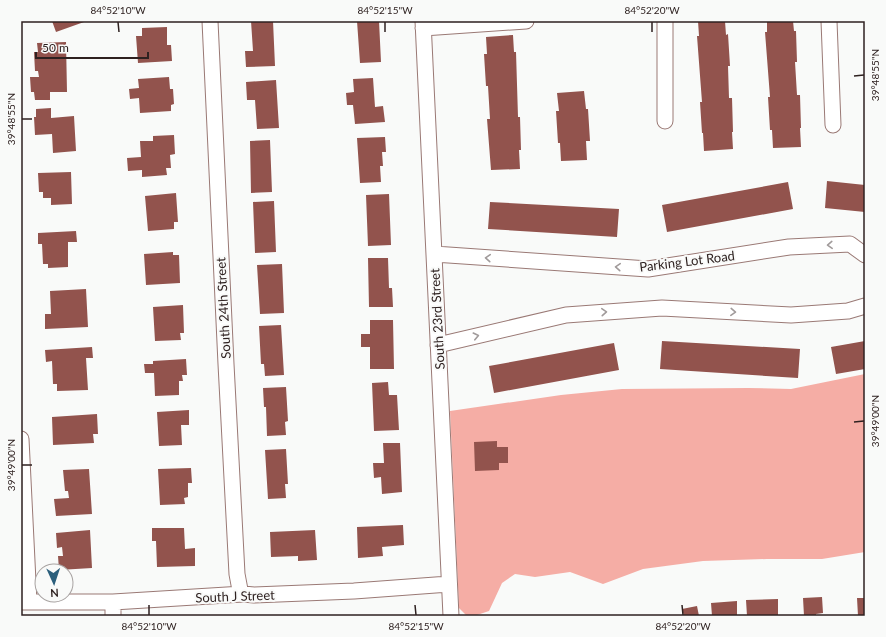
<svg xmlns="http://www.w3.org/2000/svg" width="886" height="637" font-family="Lato,sans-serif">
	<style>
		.forest { fill: #f5ada5 }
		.building { fill: #92534d }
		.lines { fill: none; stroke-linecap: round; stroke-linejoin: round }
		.minor-casing { stroke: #9a7975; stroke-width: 17 }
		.minor { stroke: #fff; stroke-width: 15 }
		.oneway { stroke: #a19b9b }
		.ticks { fill: none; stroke: #2e2120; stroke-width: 1.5 }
		.labels { text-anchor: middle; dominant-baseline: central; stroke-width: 4; stroke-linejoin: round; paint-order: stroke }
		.street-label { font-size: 13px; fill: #2e2120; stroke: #f9faf9 }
		.neatline { fill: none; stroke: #2e2120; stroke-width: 1.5 }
		.ticks-label { font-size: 10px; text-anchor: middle; fill: #2e2120 }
	</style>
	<rect width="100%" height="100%" fill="#f9faf9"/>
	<path class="forest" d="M865,374V552L822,559H767L703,561L643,569L603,584L570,572L535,577L515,574L502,583L489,611L477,615H466L459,608L450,411L561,395L622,389L748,388L791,389Z"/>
	<path class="building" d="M52,21H84V22L56,32Z
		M251,21H273L275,66L246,67L245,51H253Z
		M357,21H379L381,62L360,63Z
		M698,21H725L726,35L728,34L730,66H728L729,98H732L733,132H732L733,149L704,151L703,133H702L700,102H702L697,36H699Z
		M767,21H793L794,31H796L797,62H795L797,95H800L801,128H800L801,147L773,148L772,130H770L768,97H770L765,32H767Z
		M167,27V45H171L172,61L138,63L136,36H142V28Z
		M513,35L514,52H516L518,117H520L521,150H519L520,169L491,170L487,119H490L488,86H486L484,54H487L486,37Z
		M66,42L67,92H50V100H35L34,92H31L30,77H39L38,71H35L34,52H38L37,43Z
		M169,77L170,89H173L174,104L171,105V111L140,113L139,98L130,99L129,89L139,88L138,79Z
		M373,78L375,107L383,106L385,122L355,124L353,105H347L346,93L354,92L353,79Z
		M276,80L279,128L257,129L255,100H247L246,82Z
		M584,91L586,109H588L590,141H586L587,160L561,161L560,143H558L556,111H559L557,93Z
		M51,108V118L74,116L76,151L53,153L52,134L35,135L34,117H36V109Z
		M174,135L175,154L170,155L171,168H166L167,175L142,177V170L128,171L127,158L141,157L140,141H153V136Z
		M385,137L386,152H382L383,166H380L381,182L360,183L357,138Z
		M270,140L272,192L251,193L250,141Z
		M71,172L72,204L51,205V198H43V192H39L38,173Z
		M827,181L865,185V212L825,208Z
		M788,182L793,209L667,232L662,205Z
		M176,193L178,222H174V229L148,231L145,196Z
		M389,194L391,245L368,246L366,195Z
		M274,201L276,252L255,253L253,202Z
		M490,202L619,209L617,237L488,229Z
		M76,231L77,242H68V267L48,268V264H43L42,244H38V233Z
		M173,252V255H179L180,283L146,285L144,254Z
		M368,258H388L389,288H392L393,307H369Z
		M282,264L284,313L260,314L257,265Z
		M86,289L88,327L45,329V314H51L50,291Z
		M183,305L184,333H180L181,340L155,341L153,307Z
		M370,320H393L394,369H370V347H361V334H370Z
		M281,325L284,375L265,376L264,364H261L259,326Z
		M662,341L800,349L798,378L660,369Z
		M865,341V369L836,374L831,347Z
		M614,343L619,370L494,393L489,366Z
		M92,347L93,358H86L88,390L57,391V384H53L52,361L46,362L45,350Z
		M186,359L187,375H182L183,381H179V395L155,396L154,373H145L144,364H153V361Z
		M388,382L389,395H397L399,430L374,431L372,383Z
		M286,387L288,421L285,422L286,435L267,436L266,407H264L263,388Z
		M189,410V425H181L182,445L159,446L157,412Z
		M97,414L98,434H93L94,443L53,445L52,417Z
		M497,441V447H508V463H499V470L475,471L474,442Z
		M383,443H400L402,492L382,494L381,477L374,478L373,463H384Z
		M286,449L288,484H285L286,498L268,499L265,450Z
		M191,468L192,483H188V497L184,498L185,504L160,505L158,469Z
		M89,469L92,514L56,516L54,499L69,498L68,491H65L63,470Z
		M403,525L404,545L382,547L383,556L358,558L357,527Z
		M152,528H184L185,549L195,548V566L157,567L156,541H152Z
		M90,530L92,568L59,570L58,556H63L62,547L57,548L56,533Z
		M315,530L317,560L298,561V556L271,557L270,532Z
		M822,597L823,613L816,614V616H804L803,598Z
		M857,598H865V616H858Z
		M778,599V616H747L746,600Z
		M737,601V616H712L711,603Z
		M697,606L699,616H684L682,609Z"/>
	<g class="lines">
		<g class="minor-casing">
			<path id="minor" d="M210,21L226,364L237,574L240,590L243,594
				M423,21L451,616
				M665,21V121
				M829,21L833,125
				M423,28L526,21
				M434,254L648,269L789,247L850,244L865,255
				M438,345L566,315L662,308L791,315L848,311L865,306
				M21,439L29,602
				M21,602H113L243,594L254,595L354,591L449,584
				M113,602V616"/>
		</g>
		<use href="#minor" class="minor"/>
	</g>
	<defs><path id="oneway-chevron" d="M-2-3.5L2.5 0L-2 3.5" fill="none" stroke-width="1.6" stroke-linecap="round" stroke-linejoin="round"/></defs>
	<g class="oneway">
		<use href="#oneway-chevron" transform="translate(830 245) rotate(177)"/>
		<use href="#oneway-chevron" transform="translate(488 258) rotate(-176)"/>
		<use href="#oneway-chevron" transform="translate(618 267) rotate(-176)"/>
		<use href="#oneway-chevron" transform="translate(604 312) rotate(-4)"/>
		<use href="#oneway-chevron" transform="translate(733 312) rotate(3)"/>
		<use href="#oneway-chevron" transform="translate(476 336) rotate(-13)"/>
	</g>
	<path class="ticks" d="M118,22L119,32M385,22V32M652,22V32M854,76L864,75M22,119H32M854,422L864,421M22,465H32M149,605V615M415,605L416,615M682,605L683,615"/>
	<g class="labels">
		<g class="street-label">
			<text transform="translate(687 261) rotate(-7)">Parking Lot Road</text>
			<text transform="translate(223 308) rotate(-93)">South 24th Street</text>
			<text transform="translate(437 319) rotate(-93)">South 23rd Street</text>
			<text transform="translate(235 596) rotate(-2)">South J Street</text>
		</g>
	</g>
	<rect width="886" height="637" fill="none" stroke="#f9faf9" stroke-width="44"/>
	<g transform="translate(54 583) rotate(177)"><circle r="19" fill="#f9faf9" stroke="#a8a3a2"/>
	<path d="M0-3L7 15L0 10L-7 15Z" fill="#2c5f7c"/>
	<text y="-6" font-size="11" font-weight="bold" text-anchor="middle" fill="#2e2120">N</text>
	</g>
	<path d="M36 52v6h112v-6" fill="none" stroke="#2e2120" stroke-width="2"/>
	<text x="42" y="52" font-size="12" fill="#2e2120" stroke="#f9faf9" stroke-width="3" paint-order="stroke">50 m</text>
	<rect x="22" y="22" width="842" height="593" class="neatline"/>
	<g class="ticks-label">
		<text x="118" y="14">84°52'10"W</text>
		<text x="385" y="14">84°52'15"W</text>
		<text x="652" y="14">84°52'20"W</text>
		<text transform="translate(875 75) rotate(-90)" y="4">39°48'55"N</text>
		<text transform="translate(11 119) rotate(-90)" y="4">39°48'55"N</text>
		<text transform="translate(875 421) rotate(-90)" y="4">39°49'00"N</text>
		<text transform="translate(11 465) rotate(-90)" y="4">39°49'00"N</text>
		<text x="149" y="630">84°52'10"W</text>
		<text x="416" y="630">84°52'15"W</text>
		<text x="683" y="630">84°52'20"W</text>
	</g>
</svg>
